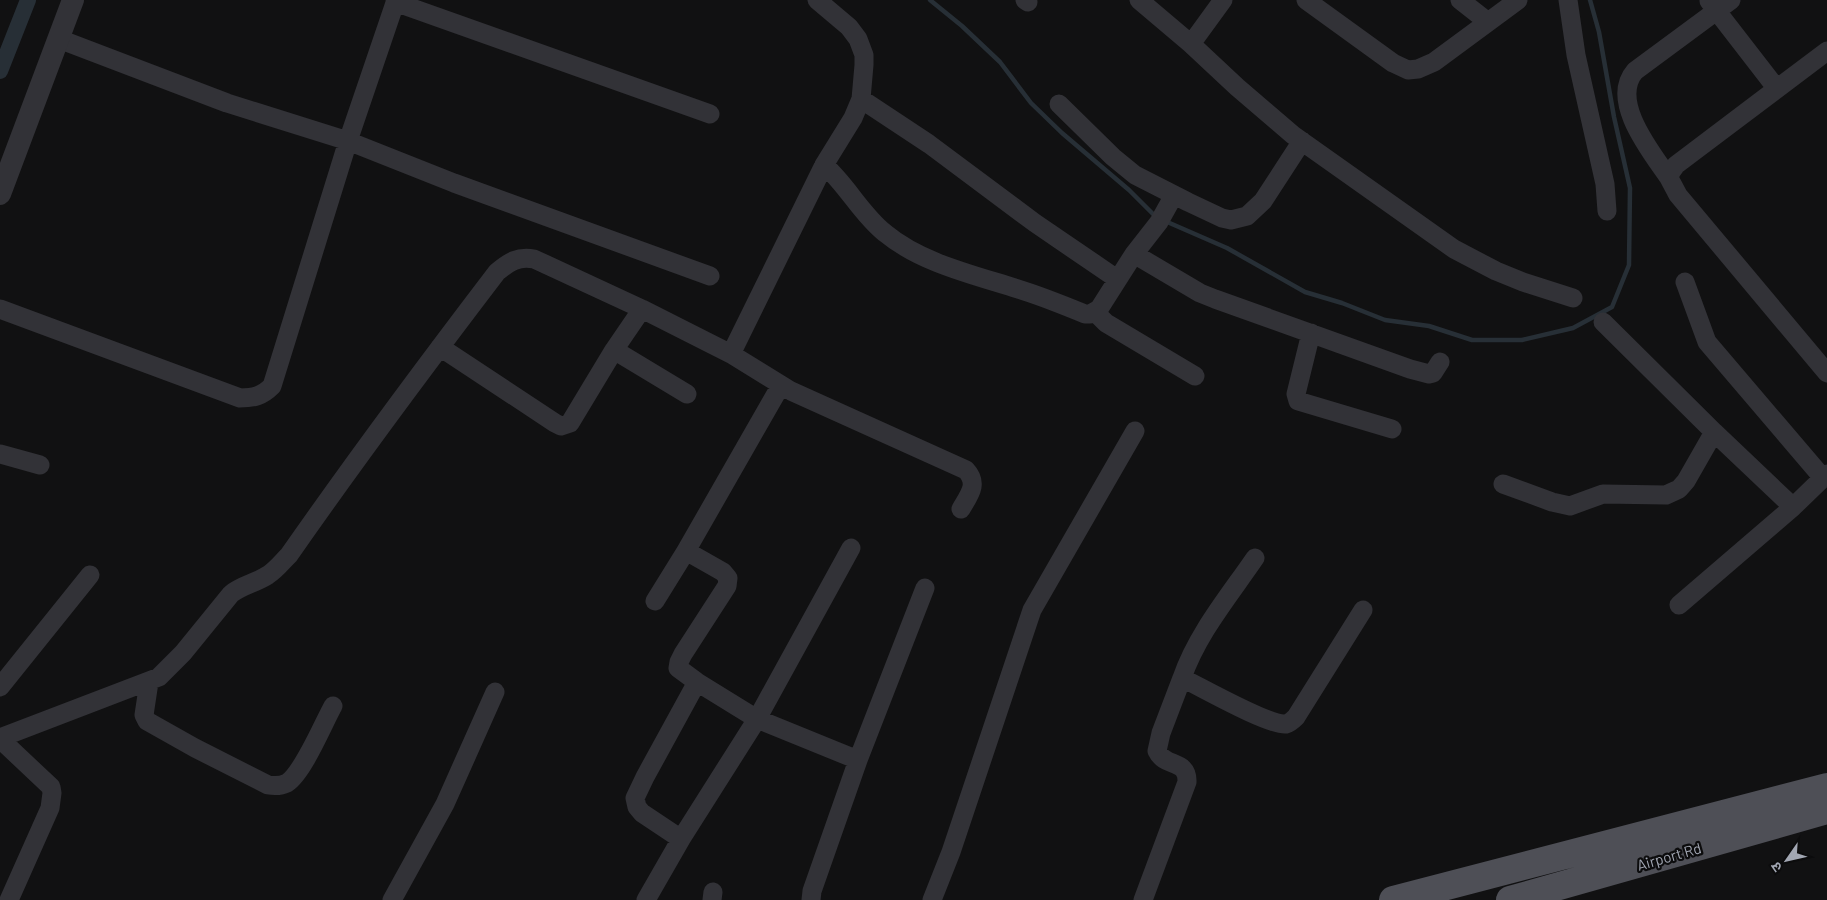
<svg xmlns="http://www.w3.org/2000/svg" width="1827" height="900" font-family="Barlow,'Noto Sans Devanagari',sans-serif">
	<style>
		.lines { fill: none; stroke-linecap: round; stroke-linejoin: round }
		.stream { stroke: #272f36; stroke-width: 4.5 }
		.canal { stroke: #272f36; stroke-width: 16 }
		.minor { stroke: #323237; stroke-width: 19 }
		.tertiary { stroke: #323237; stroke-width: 22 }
		.primary { stroke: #4e4f56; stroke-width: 28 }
		.labels { text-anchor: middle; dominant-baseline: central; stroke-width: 4.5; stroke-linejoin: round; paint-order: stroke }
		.street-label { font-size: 15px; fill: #a2a7b3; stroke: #0c0c0d }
	</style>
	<rect width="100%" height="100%" fill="#111112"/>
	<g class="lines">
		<path class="stream" d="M930,0L962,26L1000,62L1031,103L1062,133L1129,190L1157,218
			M1165,221L1227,248L1305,292L1342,303L1385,320L1429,326L1472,340H1522L1573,328L1612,307L1629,265L1630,188L1614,117L1599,32L1590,0"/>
		<path class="canal" d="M0,71L28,0"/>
		<path class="minor" d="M1025,0L1028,2
			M1139,0L1191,44L1237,87L1293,135L1454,249L1496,271L1523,282L1573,298
			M1306,0L1393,63L1408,70L1418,69L1434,62L1518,0
			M1460,0L1488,22
			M1568,0L1576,55L1605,184L1607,211
			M1709,1L1777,89
			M395,2L710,114
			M59,39L227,103L348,141L454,183L710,276
			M1191,44L1223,0
			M1827,51L1676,165L1671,172L1669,178L1678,195L1827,373
			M861,99L929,144L1035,223L1117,279
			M1059,104L1113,157L1135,175L1188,202L1222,218L1231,220L1247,216L1263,201L1302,141
			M824,165C847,185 861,214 885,233C921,263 974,275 1018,289C1041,296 1063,305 1085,314H1090L1099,309L1134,254L1159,222L1174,195
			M1669,178C1652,153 1609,101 1635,71L1731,0
			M1134,254L1200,293L1215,299L1410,369L1429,374L1433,373L1440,362
			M1685,282L1707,342L1823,478
			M0,309L240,398C254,398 262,396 272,386L348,141L396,0
			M1095,312L1106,323L1195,376
			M1603,322L1714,432
			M1311,333L1296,394L1298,401L1392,429
			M440,347L555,423L561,426L570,423L614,350L642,309
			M614,350L687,394
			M731,354L791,391L966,470C979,484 969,495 961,509
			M0,454L40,465
			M1503,484L1552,502L1570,506L1603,494L1666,495L1679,489L1686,481L1714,432L1793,507
			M686,551L781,385
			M1255,558C1229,596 1197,634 1182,678C1201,687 1269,726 1286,724C1290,723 1293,720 1296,717L1363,610
			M655,601L686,551L723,572L728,578L727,586L683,654L679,662L678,668L697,682L757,719L858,760
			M1679,605L1793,507L1827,474
			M149,682L144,715L147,721L195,748L268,785C274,786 281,786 287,783C303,773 323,724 333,706
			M0,687L90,575
			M0,738L159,677L183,653L231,594C242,585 256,583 268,575C276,570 282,562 289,555C356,459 426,365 497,272C509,262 518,256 534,259L642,309L731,354L824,165L853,118L861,99L864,65V55L858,39L849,27L817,0
			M0,739L51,787L52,793L50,808L9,900
			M681,839L642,813L637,807L635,798L645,777L697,682
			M392,900L445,804L495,692
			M646,900L681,839L757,719L851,548
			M712,900L713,892
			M811,900L812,891L858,760L925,588
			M932,900L951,852L1032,610L1135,431
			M1143,900L1187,782C1188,759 1165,768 1157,751L1161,733L1182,678"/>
		<path class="tertiary" d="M0,194L73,0"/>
		<path class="primary" d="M1393,900L1827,787
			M1510,900L1827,810"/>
	</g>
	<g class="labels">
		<g class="street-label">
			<text transform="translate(1669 856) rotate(-16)">Airport Rd</text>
		</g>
	</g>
	<g transform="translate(1787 860) rotate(236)" stroke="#0c0c0d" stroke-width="4" paint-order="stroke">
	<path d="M0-4L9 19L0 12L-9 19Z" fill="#a2a7b3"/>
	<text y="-8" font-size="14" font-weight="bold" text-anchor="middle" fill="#a2a7b3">उ</text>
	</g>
</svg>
